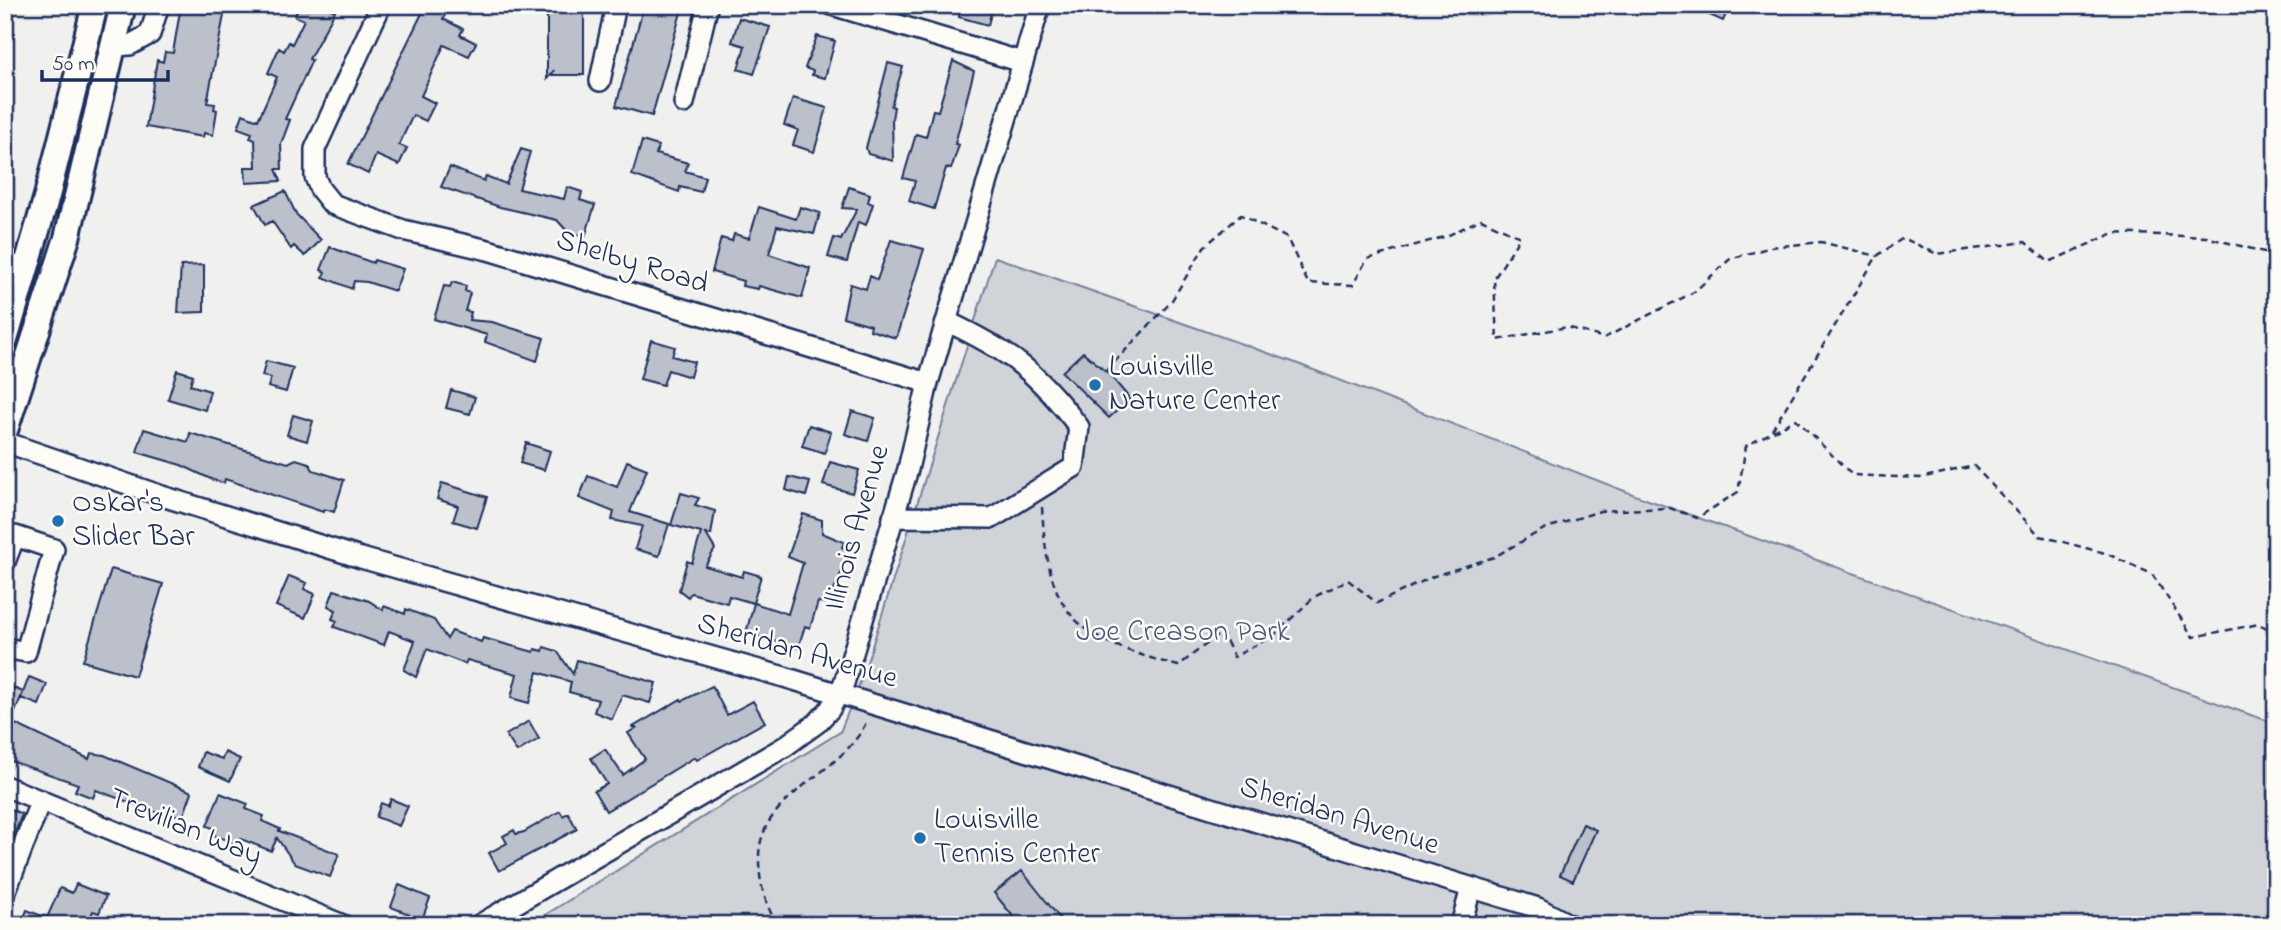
<svg xmlns="http://www.w3.org/2000/svg" width="2281" height="930" font-family="'Indie Flower',sans-serif">
	<style>
		.green { fill: #d0d3d8; stroke: #76819b; stroke-width: 2 }
		.building { fill: #bbc0ca; stroke: #1b2f5e; stroke-width: 2 }
		.lines { fill: none; stroke-linecap: round; stroke-linejoin: round }
		.minor-casing { stroke: #1b2f5e; stroke-width: 24 }
		.major-casing { stroke: #1b2f5e; stroke-width: 30 }
		.path { stroke: #1b2f5e; stroke-width: 2.5; stroke-dasharray: 7 5; stroke-linecap: butt }
		.minor { stroke: #fdfcf7; stroke-width: 19 }
		.major { stroke: #fdfcf7; stroke-width: 24 }
		.poi-dot { fill: #1f6fb2; stroke: #fdfcf7; stroke-width: 2.5 }
		.labels { text-anchor: middle; dominant-baseline: central; stroke-width: 5; stroke-linejoin: round; paint-order: stroke }
		.street-label { font-size: 30px; fill: #1b2f5e; stroke: #fdfcf7 }
		.poi-label { font-size: 30px; fill: #1b2f5e; stroke: #fdfcf7; text-anchor: start }
		.park-label { font-size: 30px; fill: #48587c; stroke: #fdfcf7 }
	</style>
	<rect width="100%" height="100%" fill="#f0f0ee"/>
	<filter id="ink" filterUnits="userSpaceOnUse"><feTurbulence type="fractalNoise" baseFrequency=".0143" numOctaves="2"/><feDisplacementMap in="SourceGraphic" scale="14" xChannelSelector="R" yChannelSelector="G"/><feConvolveMatrix kernelMatrix="1 2 1 2 8 2 1 2 1" color-interpolation-filters="sRGB"/></filter>
	<g filter="url(#ink)">
		<path class="green" d="M995,257L1293,362L1640,497L2276,724V925H529L840,732L863,675Z"/>
		<path class="building" d="M181,5H226L207,103L215,104L214,109L217,110L213,135L204,133L203,137L146,127L157,60L163,62L165,52L173,53Z
			M299,5H322L335,11L309,59L312,60L285,119L290,120L281,144L282,169H276L281,181L246,183L245,167H256L255,140L250,138L252,133L238,128L243,114L258,120L277,77L268,73L279,48L284,51L289,42L292,44L304,20L295,16Z
			M426,5H450L443,19L463,29L460,35L476,43L469,56L444,45L421,96L435,103L426,121L413,115L399,145L407,148L399,165L376,155L368,174L348,164Z
			M547,5H584V75H552L554,70L547,79Z
			M644,5H683L652,116L616,106Z
			M960,5H993L988,25L959,17Z
			M1687,5H1730L1723,21Z
			M739,18L770,27L754,74L738,69L745,46L732,42Z
			M817,36L835,41L825,78L812,75L813,71L805,68Z
			M953,61L974,71L955,144L959,145L951,169L946,168L934,209L909,201L915,181L903,178L916,134L926,137L933,110L938,111Z
			M888,63L903,67L891,106L894,107L892,119L893,161L868,154L866,148Z
			M793,98L827,108L814,152L793,145L798,130L784,125Z
			M642,141L658,146L656,154L688,163L685,171L705,177L701,192L680,187L679,192L632,175Z
			M521,149L530,152L519,189L564,199L567,187L582,192L580,200L595,205L585,237L568,232L557,220L500,207L441,187L450,167L484,181L486,176L506,184Z
			M849,187L870,194L868,202L873,204L866,225L858,222L847,262L828,257L834,238L841,240L857,209L842,208Z
			M285,191L296,214L321,240L305,256L294,246L291,249L272,221L265,225L254,205Z
			M759,207L796,219L800,207L820,213L814,234L777,226L769,254L810,268L802,298L759,286L758,289L742,286L743,281L712,272L721,238L732,241L734,234L749,238Z
			M891,240L924,249L896,338L870,330L871,325L843,317L850,284L866,289L870,276L877,280Z
			M330,247L373,263L374,260L403,269L395,291L367,282L354,281L352,289L323,277L325,272L321,270Z
			M204,265V312L178,313L181,266Z
			M452,282L466,286L465,291L470,293L465,311L471,312L469,320L492,322L544,338L537,361L485,342L487,335L434,319L444,286L450,287Z
			M651,340L675,347L672,356L694,362L690,377L668,370L663,385L640,379Z
			M1083,352L1109,374L1130,399L1109,418L1062,372Z
			M266,361L293,368L286,392L268,387L271,378L262,376Z
			M177,370L193,375L190,385L210,391L205,410L168,399Z
			M451,390L475,397L470,414L446,408Z
			M852,411L875,418L868,441L845,434Z
			M293,415L313,421L307,441L287,435Z
			M809,425L831,432L825,453L802,446Z
			M144,429L188,442L190,433L288,463L296,459L309,463L313,470L344,480L334,512L324,509L323,512L225,479L224,483L213,480L181,465L137,452Z
			M526,443L550,451L544,470L520,463Z
			M627,461L647,469L630,512L669,524L659,556L635,549L642,526L612,520L614,512L579,498L588,476L617,487Z
			M830,462L859,470L852,493L823,485Z
			M789,477L810,482L806,496L786,490Z
			M442,483L487,497L477,528L453,521L458,506L437,499Z
			M681,493L699,498L695,505L715,511L711,535L706,534L715,549L705,566L742,577L744,571L761,576L753,603L729,596L727,603L691,593L688,597L679,590L687,561L692,563L701,533L671,525Z
			M803,514L822,520V533L844,542L842,547L850,551L829,603L818,602L810,628L805,626L798,648L746,633L754,603L788,614L803,563L788,557Z
			M111,569L163,584L135,676L83,661Z
			M289,576L307,583L304,589L315,594L305,618L276,606Z
			M334,590L369,601L383,610L384,606L405,614L406,609L434,620L447,639L452,631L481,642L483,638L534,652L535,649L543,651L544,647L557,651L573,674L577,660L656,683L650,703L622,695L612,719L594,712L598,700L569,692L571,682L538,672L529,703L511,698L517,674L467,660L465,664L427,649L416,677L404,670L415,641L389,631L384,645L334,627L337,621L332,619L336,610L328,606Z
			M29,677L47,684L39,705L21,698Z
			M5,684L23,692L11,722L89,759L91,753L104,755L192,792L183,817L173,814L171,818L96,790L93,798L75,791L78,784L5,759Z
			M712,686L727,715L753,701L765,722L697,760L695,757L606,811L594,791L607,784L591,758L605,749L623,775L645,759L628,733L636,728L633,727L681,699L682,701Z
			M529,721L539,739L517,752L506,735Z
			M203,752L222,759L225,752L240,759L230,781L198,767Z
			M220,793L248,804L246,809L264,816L262,821L280,829L279,831L339,854L330,877L295,864L277,838L271,851L241,839L235,843L213,835L216,829L207,826Z
			M391,799L408,806L399,826L376,817L381,803L388,806Z
			M5,807L22,814L5,858Z
			M560,811L563,816L568,813L577,829L499,871L489,853L507,843L503,836L514,830L516,834L524,832Z
			M1583,824L1596,830L1573,881L1560,875Z
			M1022,871L1050,906L1065,925H1020L994,893Z
			M76,884L106,896L99,913L93,911L87,925H21L27,910L47,918L60,888L72,893Z
			M399,885L430,898L420,925L407,919L409,914L391,907Z"/>
		<g class="lines">
			<g class="minor-casing">
				<path id="minor" d="M381,5L315,149V177L320,189L332,204L403,230L488,250L928,383
					M832,5L1022,62
					M114,46L130,45L150,34L159,5
					M600,81L616,5
					M684,103L708,5
					M5,262L26,270
					M5,442L162,496L361,558L784,677L1538,908L1570,925
					M893,517L992,518L1074,467L1079,427C1036,371 1011,352 948,322
					M5,562L15,536L54,549L26,652L5,648
					M5,786L343,925
					M5,893L41,800
					M479,925L784,747L817,723L830,709L844,683L908,469L928,383L1040,5
					M1461,925L1471,888"/>
			</g>
			<g class="major-casing">
				<path id="major" d="M5,340L47,196L95,5
					M5,430L67,238L123,5"/>
			</g>
			<path class="path" d="M1106,371L1171,302L1204,247L1241,215L1287,238L1308,283L1353,285L1367,259L1447,236L1481,219L1520,237L1494,279L1497,340L1567,327L1604,338L1694,292L1730,259L1771,247L1821,242L1877,256L1903,238L1937,254L2025,242L2049,262L2114,233L2206,237L2276,255
				M1772,430L1877,256
				M1042,507C1048,618 1074,637 1178,666L1222,632L1234,657L1274,635L1314,597L1348,580L1377,603L1434,576L1494,557L1544,529L1600,511L1670,508L1697,518L1738,492L1746,446L1796,419L1852,475L1920,478L1974,466L2040,536L2105,553L2152,574L2193,637L2259,624L2276,633
				M777,925C765,903 759,883 759,859C758,792 844,776 867,720"/>
			<use href="#minor" class="minor"/>
			<use href="#major" class="major"/>
		</g>
	</g>
	<g class="poi-dot">
		<circle cx="1095" cy="385" r="7"/>
		<circle cx="58" cy="521" r="7"/>
		<circle cx="920" cy="838" r="7"/>
	</g>
	<g class="labels">
		<g class="street-label">
			<text transform="translate(632 263) rotate(17)">Shelby Road</text>
			<text transform="translate(858 528) rotate(-74)">Illinois Avenue</text>
			<text transform="translate(797 652) rotate(16)">Sheridan Avenue</text>
			<text transform="translate(1339 817) rotate(17)">Sheridan Avenue</text>
			<text transform="translate(185 828) rotate(22)">Trevilian Way</text>
		</g>
		<g class="poi-label">
			<text x="1109" y="368">Louisville<tspan x="1109" dy="34">Nature Center</tspan></text>
			<text x="72" y="504">Oskar's<tspan x="72" dy="34">Slider Bar</tspan></text>
			<text x="934" y="821">Louisville<tspan x="934" dy="34">Tennis Center</tspan></text>
		</g>
		<g class="park-label">
			<text x="1183" y="633">Joe Creason Park</text>
		</g>
	</g>
	<rect width="2281" height="930" fill="none" stroke="#fdfcf7" stroke-width="28"/>
	<rect x="14" y="14" width="2253" height="902" fill="none" stroke="#1b2f5e" stroke-width="2.5" filter="url(#ink)"/>
	<path d="M42 70v10h126v-10" fill="none" stroke="#1b2f5e" stroke-width="3.5"/>
	<text x="52" y="70" font-size="21" fill="#1b2f5e" stroke="#fdfcf7" stroke-width="5" paint-order="stroke">50 m</text>
</svg>
